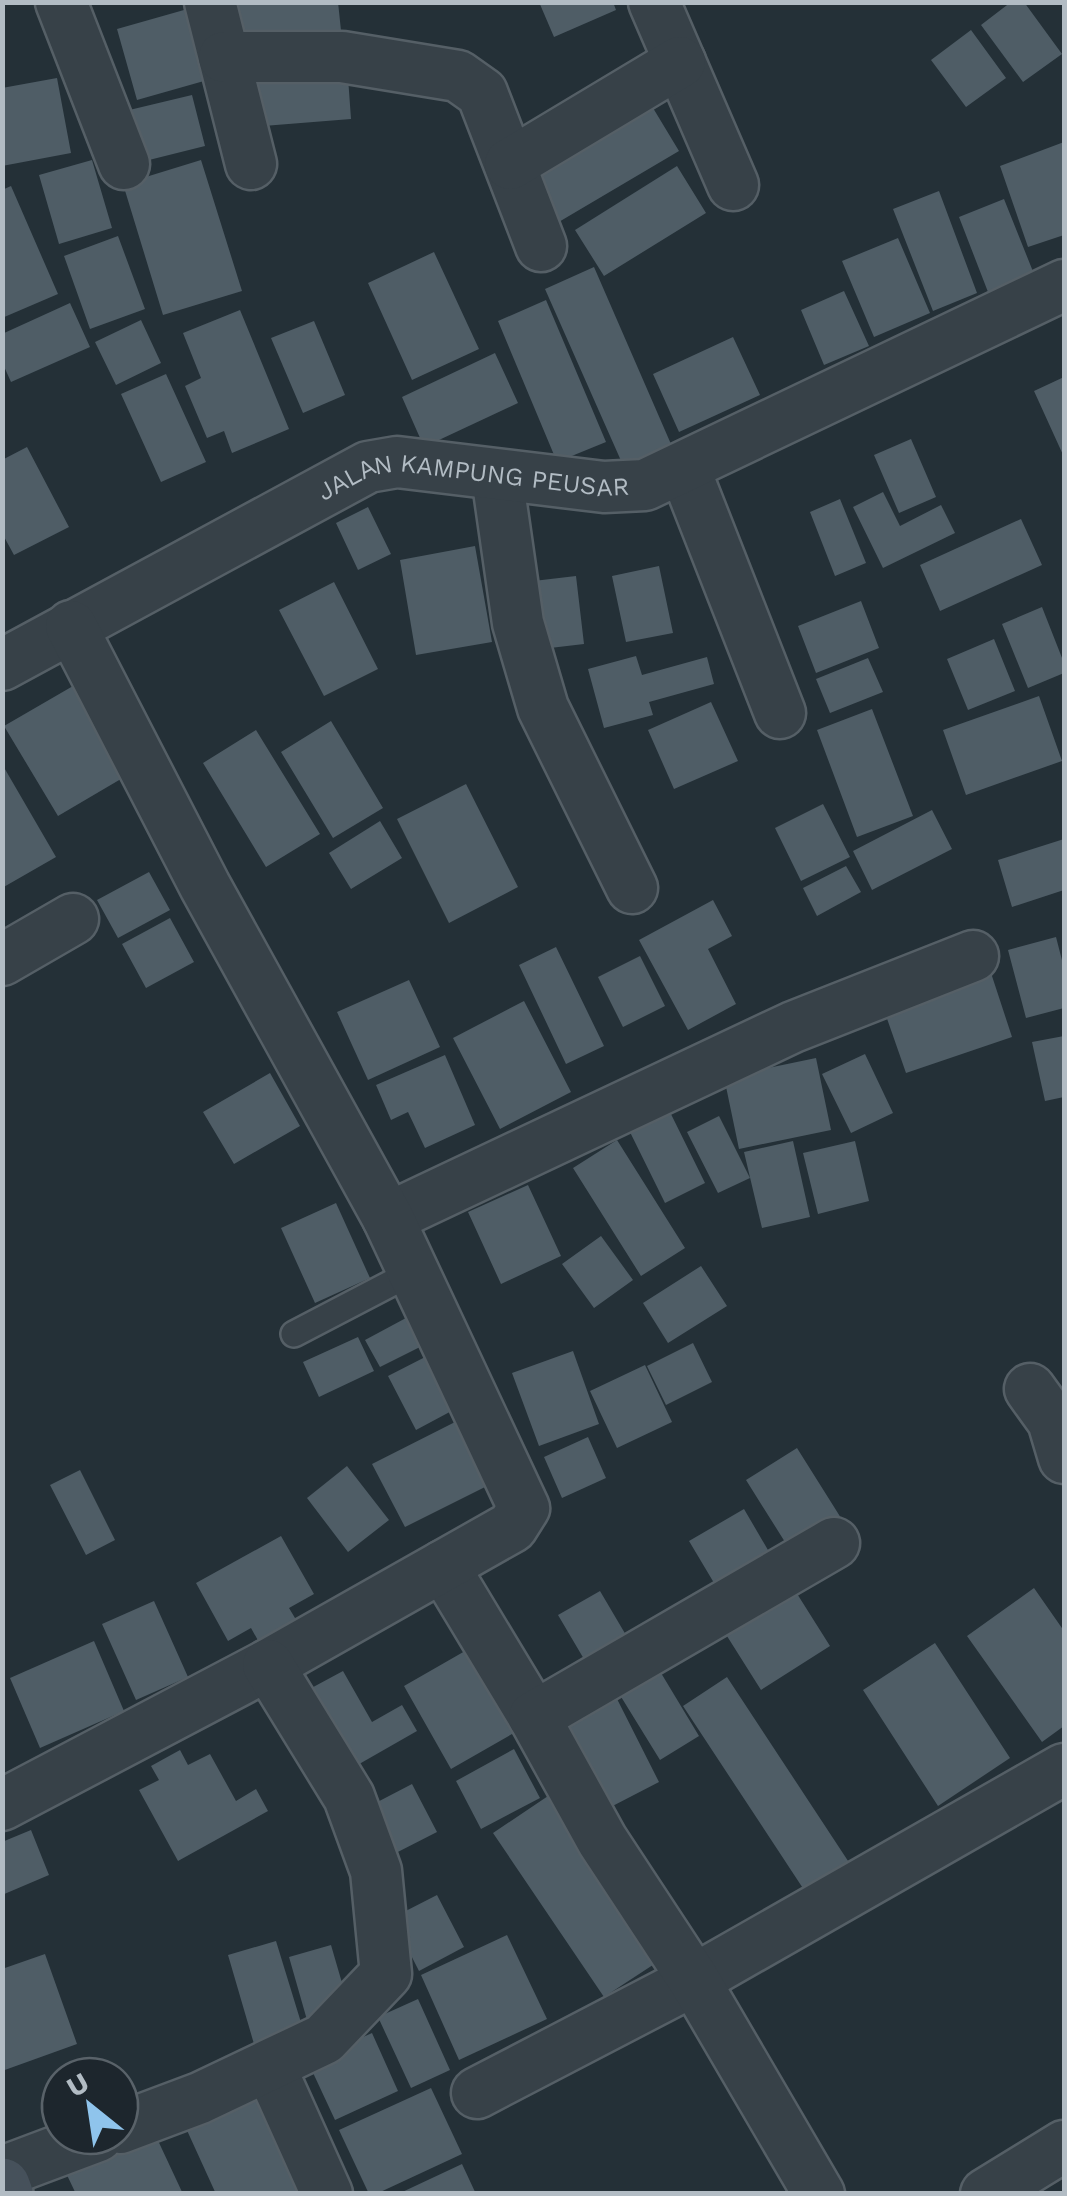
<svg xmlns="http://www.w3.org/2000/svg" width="1067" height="2196" font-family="'Work Sans',sans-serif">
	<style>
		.building { fill: #4f5d66 }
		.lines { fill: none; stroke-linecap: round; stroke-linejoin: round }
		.service-casing { stroke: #555f66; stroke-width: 30 }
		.minor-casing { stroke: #555f66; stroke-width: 55 }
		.secondary-casing { stroke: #555f66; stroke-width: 60 }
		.service { stroke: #374148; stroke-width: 25 }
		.minor { stroke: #374148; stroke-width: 50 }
		.secondary { stroke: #46515b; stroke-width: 55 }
		.labels { text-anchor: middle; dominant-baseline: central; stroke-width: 9; stroke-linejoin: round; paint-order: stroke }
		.street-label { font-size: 25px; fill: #b2bcc4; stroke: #1d262d }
	</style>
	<rect width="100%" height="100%" fill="#243037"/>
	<path class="building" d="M232,2H338L342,40L237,50Z
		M539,2H613L616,10L554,37Z
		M1011,2H1024L1062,54L1023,82L981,25Z
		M191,8L211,79L137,100L117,29Z
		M971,30L1006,78L966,107L931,60Z
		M347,63L351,119L251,127L247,71Z
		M57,78L71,153L2,166V88Z
		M192,95L205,146L133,164L121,112Z
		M650,103L679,151L552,226L523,178Z
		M1064,142V235L1028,247L1000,166Z
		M92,160L112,228L59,244L39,175Z
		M201,160L242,291L163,315L123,184Z
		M677,166L706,213L604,276L575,230Z
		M11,186L58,294L2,318V190Z
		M939,191L977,293L933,311L893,209Z
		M1004,199L1034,274L988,292L959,217Z
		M118,236L145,309L90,329L64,256Z
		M898,238L930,313L874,337L842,261Z
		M434,252L479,349L412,380L368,283Z
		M594,267L674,451L626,472L545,289Z
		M844,291L869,346L824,365L801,310Z
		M546,300L606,442L557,462L498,321Z
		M70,303L90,347L11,382L2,362V334Z
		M240,310L289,429L232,453L224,431L207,438L185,386L201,378L183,333Z
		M141,320L161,363L116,385L95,342Z
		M314,321L345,395L303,413L271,338Z
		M733,337L760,395L679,432L653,374Z
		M495,353L518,403L424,447L402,397Z
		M166,374L206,462L161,482L121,394Z
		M1064,377V457L1034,391Z
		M911,439L936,497L899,513L874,455Z
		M27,447L69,527L14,555L2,533V460Z
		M883,492L900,526L941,505L955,533L883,568L853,507Z
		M840,499L866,563L835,576L810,512Z
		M368,507L391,554L358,570L336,523Z
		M1021,519L1042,565L940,611L920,565Z
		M475,546L492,642L416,655L400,560Z
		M659,566L673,633L626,642L612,576Z
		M576,576L584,644L533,650L525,582Z
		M334,582L378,669L324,696L279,610Z
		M861,601L879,648L816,673L798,626Z
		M1042,607L1064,663V673L1028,688L1002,624Z
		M994,639L1015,691L968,710L947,659Z
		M636,656L642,675L707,657L714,684L649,702L653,715L604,728L588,669Z
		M868,658L883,692L830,713L816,679Z
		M73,686L126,776L58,816L4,726Z
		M1039,696L1062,761L966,795L943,730Z
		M711,702L738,761L674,789L648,730Z
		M872,709L913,816L857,837L817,730Z
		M331,721L383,808L333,838L281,752Z
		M256,730L320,834L266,867L203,763Z
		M2,764L56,857L2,888Z
		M466,784L518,887L449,923L397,819Z
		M823,804L850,857L801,881L775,828Z
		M932,810L952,849L872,890L853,851Z
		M380,821L402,858L351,889L329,853Z
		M1064,839V890L1012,907L998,860Z
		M846,866L861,892L817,916L803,888Z
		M149,872L170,910L118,938L97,900Z
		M713,900L732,936L708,949L736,1004L688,1030L639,940Z
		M170,918L194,962L146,988L122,944Z
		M1056,937L1064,968V1008L1026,1018L1008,950Z
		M556,947L604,1046L566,1064L519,965Z
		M640,956L665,1006L623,1027L598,977Z
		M991,973L1012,1037L906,1073L884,1010Z
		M409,980L440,1047L368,1080L337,1012Z
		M524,1001L571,1092L500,1129L453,1038Z
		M1064,1036V1097L1045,1101L1032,1042Z
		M865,1054L893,1113L851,1133L822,1074Z
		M445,1055L475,1125L425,1148L408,1112L391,1120L376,1085Z
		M816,1058L831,1130L739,1149L724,1077Z
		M270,1073L300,1126L234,1164L203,1112Z
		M667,1106L705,1183L665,1203L627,1126Z
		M719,1116L750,1178L718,1193L687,1132Z
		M617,1140L685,1248L641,1276L573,1168Z
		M793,1141L810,1217L762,1228L744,1152Z
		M855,1141L869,1201L818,1214L803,1153Z
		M528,1185L561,1256L501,1284L468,1212Z
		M336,1203L370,1278L315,1303L281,1228Z
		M601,1236L633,1280L594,1308L562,1264Z
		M701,1266L727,1306L668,1343L643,1303Z
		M419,1311L434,1340L380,1367L365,1340Z
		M358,1337L374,1371L319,1397L303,1362Z
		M693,1343L712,1382L666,1405L647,1366Z
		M573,1351L599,1424L539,1446L512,1373Z
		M431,1354L459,1407L416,1430L388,1376Z
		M645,1365L672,1422L617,1448L590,1391Z
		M459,1420L491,1484L405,1527L372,1464Z
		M588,1437L606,1478L562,1498L544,1457Z
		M797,1448L841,1518L790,1550L746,1480Z
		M347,1466L389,1520L348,1552L307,1498Z
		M80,1470L115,1540L86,1555L50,1485Z
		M744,1509L775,1562L720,1593L689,1541Z
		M281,1536L314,1594L289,1608L298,1623L260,1644L251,1628L228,1641L196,1583Z
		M789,1581L830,1646L761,1690L720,1625Z
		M1034,1588L1064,1631V1726L1042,1742L967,1636Z
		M600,1591L633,1647L591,1671L558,1615Z
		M154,1601L188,1677L136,1700L102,1624Z
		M94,1641L124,1711L40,1748L10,1678Z
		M935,1643L1010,1758L938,1806L863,1690Z
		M472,1647L519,1730L451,1769L404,1686Z
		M655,1663L699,1736L660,1760L615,1687Z
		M343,1671L372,1722L402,1705L417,1731L347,1771L304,1692Z
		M727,1677L854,1870L810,1899L683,1706Z
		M612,1689L659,1782L601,1812L554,1719Z
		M514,1749L540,1798L481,1829L456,1781Z
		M180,1750L188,1765L210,1754L236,1801L256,1789L268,1811L178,1861L139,1790L159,1780L151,1766Z
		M412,1784L437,1832L388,1857L364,1809Z
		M551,1794L662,1959L604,1997L493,1833Z
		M31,1830L49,1875L2,1895V1842Z
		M437,1895L464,1947L419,1971L392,1918Z
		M507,1935L547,2019L459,2060L421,1975Z
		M276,1941L303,2029L254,2044L228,1955Z
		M331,1945L349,2007L307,2020L289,1957Z
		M45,1954L77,2044L2,2071V1969Z
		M418,1999L450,2070L411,2088L378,2017Z
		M372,2033L398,2091L335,2120L308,2062Z
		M259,2079L311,2194H216L180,2115Z
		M431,2088L462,2154L376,2194H369L339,2130Z
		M154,2132L183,2194H76L66,2173Z
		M462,2164L476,2194H398Z"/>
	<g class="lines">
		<g class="service-casing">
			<path id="service" d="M294,1334L411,1273"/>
		</g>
		<g class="minor-casing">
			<g id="minor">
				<path d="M61,2L124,164"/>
				<path d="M210,2L251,164"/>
				<path d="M654,2L733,185"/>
				<path d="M224,57H342L458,76L482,93L541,246"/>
				<path d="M510,164L680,62"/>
				<path d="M684,468L780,713"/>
				<path d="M497,476L518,623L543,708L632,888"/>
				<path id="s1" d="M2,665L368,467L397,462L604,487L645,485L1064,285"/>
				<path d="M2,960L73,919"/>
				<path d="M388,1218L793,1027L973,956"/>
				<path d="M1030,1389L1053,1421L1064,1458"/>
				<path d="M443,1566L534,1717"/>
				<path d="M2,1805L268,1665L512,1527L524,1508L388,1218L205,886L71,626"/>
				<path d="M270,2067L327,2194"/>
				<path d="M477,2093L694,1980L1064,1769"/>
				<path d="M120,2128L200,2098L324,2039L386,1974L376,1871L349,1797L268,1665"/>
				<path d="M2,2172L98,2136"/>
				<path d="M819,2194L694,1980L602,1840L534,1717L834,1543"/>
				<path d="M986,2194L1064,2146"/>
			</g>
		</g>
		<g class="secondary-casing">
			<path id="secondary" d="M2,2186L5,2194"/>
		</g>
		<use href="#service" class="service"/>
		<use href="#minor" class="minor"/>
		<use href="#secondary" class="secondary"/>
	</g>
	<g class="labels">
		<g class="street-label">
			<text stroke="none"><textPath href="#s1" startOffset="520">JALAN KAMPUNG PEUSAR</textPath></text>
		</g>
	</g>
	<rect width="1067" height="2196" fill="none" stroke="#b2bcc4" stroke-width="10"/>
	<g transform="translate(90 2106) rotate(330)"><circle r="48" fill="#1d262d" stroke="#596269" stroke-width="2.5"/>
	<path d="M0-8L18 38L0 25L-18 38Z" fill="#8fc4ec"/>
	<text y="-15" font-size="28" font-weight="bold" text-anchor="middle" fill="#b2bcc4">U</text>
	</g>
</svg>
